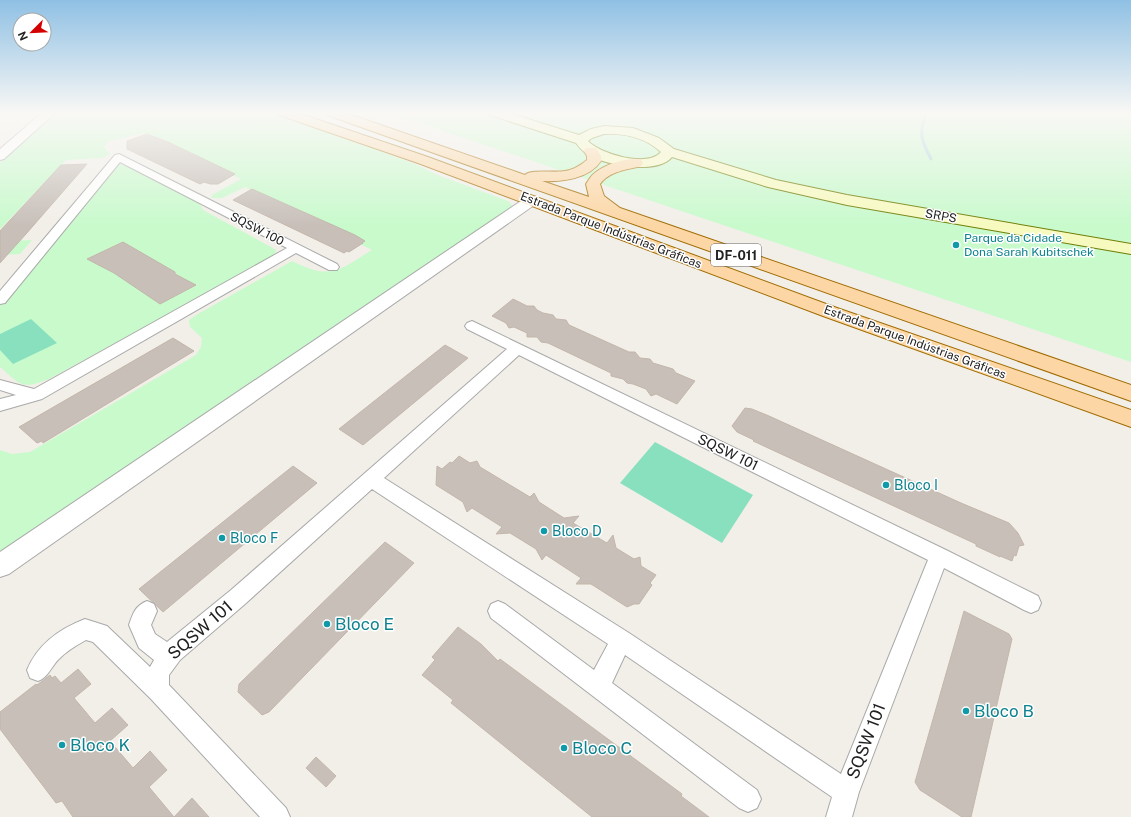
<svg xmlns="http://www.w3.org/2000/svg" width="1131" height="817" font-family="'Public Sans',sans-serif">
	<style>
		.park { fill: #c8facc }
		.pitch { fill: #88e0be }
		.lines { fill: none; stroke-linecap: round; stroke-linejoin: round }
		.stream { stroke: #aad3df; stroke-width: 3 }
		.building { fill: #c7bfb8; stroke: #c4b6ab }
		.minor-casing { stroke: #a9a9a9; stroke-width: 2 }
		.tertiary-casing { stroke: #a9a9a9; stroke-width: 2 }
		.secondary-casing { stroke: #707d05; stroke-width: 2 }
		.primary-casing { stroke: #a06b00; stroke-width: 2 }
		.minor { fill: #fff; fill-rule: evenodd }
		.tertiary { fill: #fff; fill-rule: evenodd }
		.secondary { fill: #f7fabf; fill-rule: evenodd }
		.primary { fill: #fcd6a4; fill-rule: evenodd }
		.culture-dot { fill: #0f9aa8; stroke: #fff; stroke-width: 1.5 }
		.labels { text-anchor: middle; dominant-baseline: central; stroke-width: 3; stroke-linejoin: round; paint-order: stroke }
		.far-street-label { font-size: 12px; fill: #222; stroke: #fff }
		.far-culture-label { font-size: 12px; fill: #0d838f; stroke: #fff; text-anchor: start }
		.shield { fill: #fff; stroke: #646464; stroke-width: 1 }
		.shield-label { font-size: 13px; font-weight: bold; fill: #222 }
		.street-label { font-size: 14px; fill: #222; stroke: #fff }
		.culture-label { font-size: 14px; fill: #0d838f; stroke: #fff; text-anchor: start }
		.near-culture-label { font-size: 17px; fill: #0d838f; stroke: #fff; text-anchor: start }
		.near-street-label { font-size: 17px; fill: #222; stroke: #fff }
	</style>
	<rect width="100%" height="100%" fill="#f2efe9"/>
	<path class="park" d="M56,112H274L415,164L440,176L508,201L512,205L513,209L0,556V450L12,454L30,452L196,355L201,347L202,338L190,327L189,320L198,314L292,261C331,281 339,270 372,250L245,187L222,198H211L212,195L241,179L145,133L109,141L104,147L110,154L103,158L66,160L0,229V163Z
		M386,112H1131V362L431,127Z
		M119,165H128L199,202L203,210L271,247L276,250V252L268,260L49,379C21,390 21,385 0,367V304L111,170Z
		M32,240L20,254L0,255V242Z"/>
	<path class="pitch" d="M31,319L57,343L13,364L0,350V334Z
		M655,442L753,495L722,543L620,483Z"/>
	<g class="lines">
		<path class="stream" d="M927,112C918,133 921,140 931,159"/>
	</g>
	<path class="building" d="M147,134L168,142L235,174L218,184H210L204,182L200,184L127,149V141Z
		M87,164L26,234L0,263V231L61,165Z
		M252,189L355,235L365,241L362,243H363L349,252L347,251L344,253L233,200Z
		M123,242L175,272V274L196,285L160,304L114,273L87,259Z
		M513,299L527,306H534L537,310L543,313L553,315L556,319L566,320L569,325L629,352H635L640,358L650,359L653,363L673,369L676,373L695,381L677,404L656,394L651,396L646,389L633,384L627,383L623,379L611,376V373L548,343L541,342L537,337H527V333L514,327L509,328L506,323L492,316Z
		M173,338L194,351L43,443L42,441L37,443L19,427Z
		M445,345L468,358L363,445L339,429Z
		M745,408L752,409L769,416L961,503L1009,523L1018,533L1024,545L1019,546L1016,556L1014,555L1012,561L1000,556V557L976,546V544L753,441L754,440L737,432L732,426Z
		M459,456L470,463L477,461L480,467L530,497L534,493L539,502L564,518L579,516L573,523L607,543L613,535L616,548L634,559L640,557L641,566L656,575L650,583L652,585L639,604H634L627,607L591,584H576L581,578L546,555L542,560L536,549L510,533L496,534L502,527L472,508L467,512L463,502L436,485L437,466L442,469L450,462L452,463Z
		M293,466L317,483L163,612L139,589Z
		M385,542L414,563L269,712L262,715L238,692L239,684Z
		M964,611L1009,634L1012,639L971,817H962L920,790L915,782Z
		M458,627L481,644L498,661L500,659L682,794L681,796L709,817H592L451,703L453,700L422,675L435,660L432,657Z
		M78,669L91,684L74,698L95,723L112,708L128,725L110,741L133,768L150,751L167,770L149,787L174,817L192,798L209,817H73L62,801L56,803L0,729V712L36,684L37,685L50,675L52,678L55,676L61,683Z
		M316,757L336,776L326,787L306,768Z"/>
	<g class="lines">
		<g class="minor-casing">
			<path id="minor" d="M119,154L337,264L339,267L337,270H329L296,253L42,399L0,411V399L16,395L0,390V380L34,389L287,248L120,162L5,303L0,304V291L115,155Z
				M472,321L946,550L1038,596L1041,603L1038,610L1031,613L1024,610L944,568L859,792L852,817H826L832,797L625,655L612,683L757,790L761,799L757,808L748,812L739,808L491,618L488,611L491,604L498,601L505,604L594,670L608,644L372,489L245,604L180,660L169,675V685L286,808L290,817H260L151,699L93,642L86,640C77,645 67,651 60,658C51,666 49,677 38,681L30,678L27,670C38,644 59,629 85,619L107,626L150,667L154,660L139,648L129,625C133,613 135,606 147,601L154,604L157,611L151,625L155,634L167,642L231,590L507,349L467,329L465,326L467,323ZM519,355L928,560L841,774L629,633L384,478Z"/>
		</g>
		<g class="tertiary-casing">
			<path id="tertiary" d="M43,112H56L4,159L0,160V149Z
				M532,196L537,197L539,200L537,203L9,574L0,577V552L527,197Z"/>
		</g>
		<g class="secondary-casing">
			<path id="secondary" d="M488,112H506L579,135L591,129L604,126L633,128L659,138L674,149L776,180L847,195L1131,244V254L847,205L768,187L672,157C658,174 612,166 595,158C587,155 581,150 576,143L490,115ZM604,134C625,133 646,138 661,152C648,168 600,154 588,141L592,138Z"/>
		</g>
		<g class="primary-casing">
			<path id="primary" d="M277,112H295L428,157L837,308L1131,410V427L823,316L418,163L279,115Z
				M325,112H343L525,175C530,169 555,173 565,171C573,170 581,165 587,160V156L584,151L586,148H596L601,156V161C589,179 562,182 542,181L589,197L586,184C589,180 591,175 596,172C606,164 628,157 641,160L643,163L641,166C626,170 610,171 600,184L604,196L620,208L1131,385V401L327,115Z"/>
		</g>
		<use href="#minor" class="minor"/>
		<use href="#tertiary" class="tertiary"/>
		<use href="#secondary" class="secondary"/>
		<use href="#primary" class="primary"/>
	</g>
	<linearGradient id="sky" x2="0" y2="1"><stop stop-color="#8fc0e4"/><stop offset="0.5" stop-color="#f9f8f5"/><stop offset="1" stop-color="#f9f8f5" stop-opacity="0"/></linearGradient>
	<rect width="1131" height="226" fill="url(#sky)"/>
	<g class="culture-dot">
		<circle cx="956" cy="245" r="4"/>
		<circle cx="886" cy="485" r="4"/>
		<circle cx="544" cy="531" r="4"/>
		<circle cx="222" cy="538" r="4"/>
		<circle cx="327" cy="624" r="4"/>
		<circle cx="966" cy="711" r="4"/>
		<circle cx="62" cy="745" r="4"/>
		<circle cx="564" cy="748" r="4"/>
	</g>
	<g class="labels">
		<g class="far-street-label">
			<text transform="translate(941 216) rotate(10)">SRPS</text>
			<text transform="translate(257 229) rotate(27)">SQSW 100</text>
			<text transform="translate(611 230) rotate(21)">Estrada Parque Indústrias Gráficas</text>
			<text transform="translate(915 342) rotate(20)">Estrada Parque Indústrias Gráficas</text>
		</g>
		<g class="far-culture-label">
			<text x="964" y="238">Parque da Cidade<tspan x="964" dy="14">Dona Sarah Kubitschek</tspan></text>
		</g>
		<rect class="shield" x="711" y="244" width="50" height="22" rx="3"/>
		<g class="shield-label">
			<text x="736" y="255">DF-011</text>
		</g>
		<g class="street-label">
			<text transform="translate(728 452) rotate(26)">SQSW 101</text>
		</g>
		<g class="culture-label">
			<text x="894" y="485">Bloco I</text>
			<text x="552" y="531">Bloco D</text>
			<text x="230" y="538">Bloco F</text>
		</g>
		<g class="near-culture-label">
			<text x="335" y="624">Bloco E</text>
			<text x="974" y="711">Bloco B</text>
			<text x="70" y="745">Bloco K</text>
			<text x="572" y="748">Bloco C</text>
		</g>
		<g class="near-street-label">
			<text transform="translate(200 630) rotate(-41)">SQSW 101</text>
			<text transform="translate(866 741) rotate(-69)">SQSW 101</text>
		</g>
	</g>
	<g transform="translate(32 32) rotate(246)"><circle r="19" fill="#ffffff" stroke="#a7a7a7"/>
	<path d="M0-3L7 15L0 10L-7 15Z" fill="#d40000"/>
	<text y="-6" font-size="11" font-weight="bold" text-anchor="middle" fill="#222222">N</text>
	</g>
</svg>
